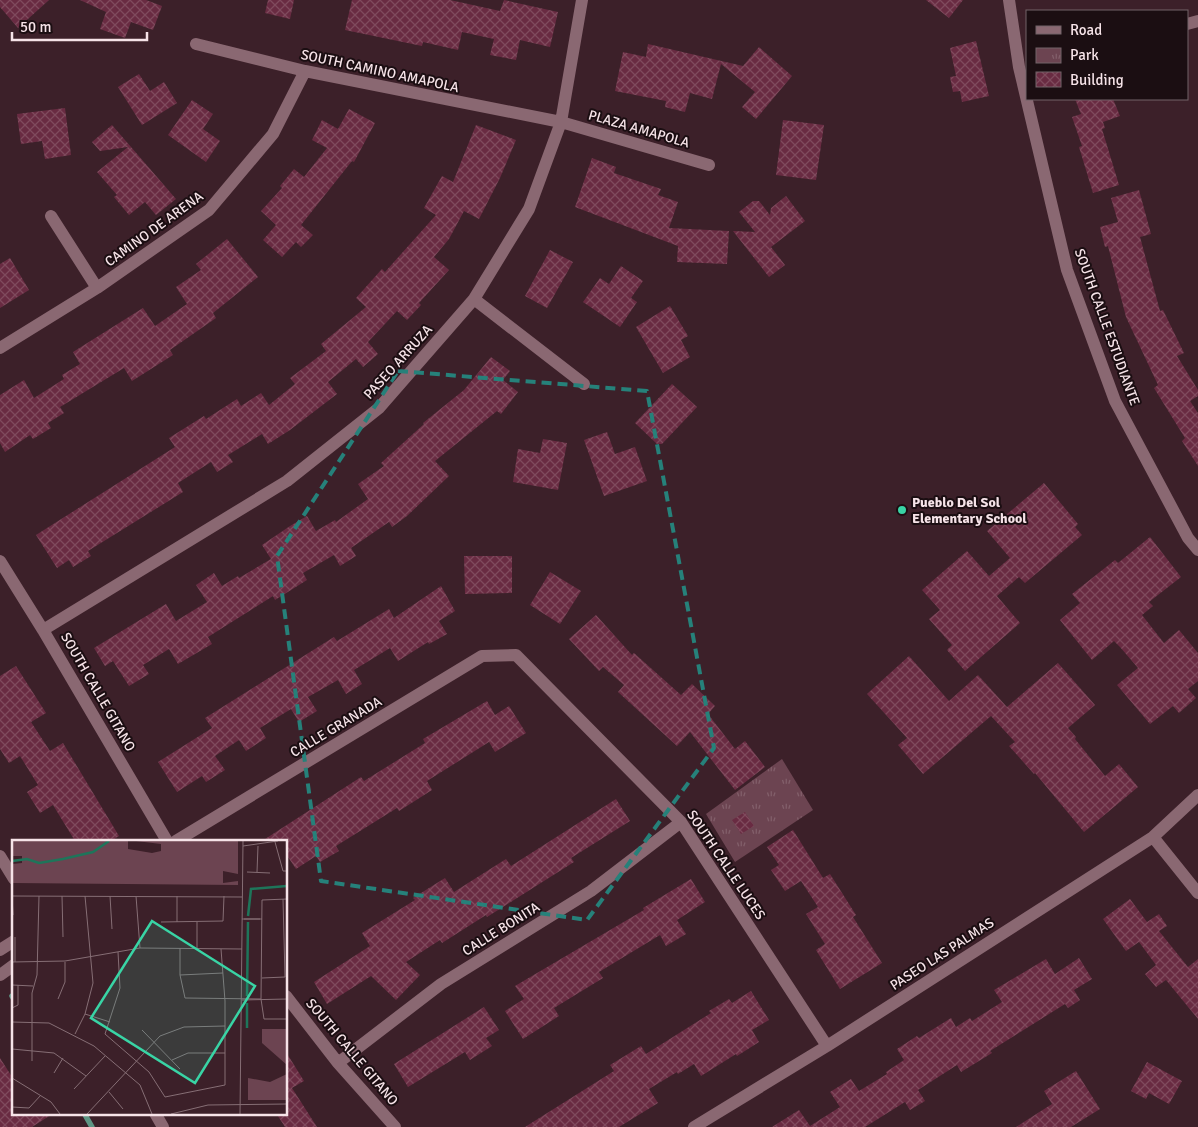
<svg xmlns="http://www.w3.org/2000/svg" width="1198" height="1127" font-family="Signika,sans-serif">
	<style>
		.park { fill: url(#park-tufts) }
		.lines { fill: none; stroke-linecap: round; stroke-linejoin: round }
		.stream { stroke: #5f9685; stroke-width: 5.5 }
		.building { fill: url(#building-cross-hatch) }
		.minor { stroke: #8a6872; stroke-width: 12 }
		.tertiary { stroke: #8a6872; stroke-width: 12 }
		.marked { fill: none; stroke: #26817a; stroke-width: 4; stroke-dasharray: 10 6; stroke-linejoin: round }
		.poi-dot { fill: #39d4a5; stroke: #1b0e12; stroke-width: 2 }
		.labels { text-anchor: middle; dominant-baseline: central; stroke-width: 4; stroke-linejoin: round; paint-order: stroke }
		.street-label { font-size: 14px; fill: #f6e3e8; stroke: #1b0e12 }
		.poi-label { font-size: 14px; font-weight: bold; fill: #f6e3e8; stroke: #1b0e12; text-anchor: start }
		.inset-river { fill: none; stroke: #1e755a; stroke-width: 2.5 }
		.inset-road { fill: none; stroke: #866e75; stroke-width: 1 }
		.view { fill: #39d4a5; fill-opacity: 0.15; stroke: #39d4a5; stroke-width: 2.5 }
		.inset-edge { fill: none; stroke: #f6e3e8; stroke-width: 2.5 }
	</style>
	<defs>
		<pattern id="park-tufts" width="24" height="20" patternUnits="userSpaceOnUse" patternTransform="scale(1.25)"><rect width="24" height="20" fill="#6c4451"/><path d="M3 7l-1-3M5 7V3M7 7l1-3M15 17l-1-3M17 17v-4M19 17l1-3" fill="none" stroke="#825f6a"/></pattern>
		<pattern id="building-cross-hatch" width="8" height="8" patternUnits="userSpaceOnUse" patternTransform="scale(1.25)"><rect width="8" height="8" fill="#692b42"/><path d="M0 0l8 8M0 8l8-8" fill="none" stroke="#7f4a5d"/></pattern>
	</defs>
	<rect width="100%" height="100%" fill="#3c2029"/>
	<path class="park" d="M782,759L813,810L735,862L706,814Z"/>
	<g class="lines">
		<path class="stream" d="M12,996L14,999
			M84,1113L92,1127"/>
	</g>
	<path class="building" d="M0,0H49L18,28L0,7Z
		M80,0H146L162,6L153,30L131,22L125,38L100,29L106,12Z
		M268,0H294L290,19L265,13Z
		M352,0H450L500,11L504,0L558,12L550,47L520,40L516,60L490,55L494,39L462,32L458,50L423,42L422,46L345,30Z
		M926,0H963L949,18Z
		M976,41L989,96L962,102L960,91L953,92L950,77L956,76L950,48Z
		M648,44L743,66L759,47L792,76L756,119L742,107L755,92L721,64L712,99L690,93L685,112L665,107L666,101L615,91L623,52L646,57Z
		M139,74L150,91L164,82L177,103L142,125L118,87Z
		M1075,99H1113L1120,116L1103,122L1105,128L1102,129L1119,185L1093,193L1079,147L1082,146L1072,117L1081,114Z
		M192,100L213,114L203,129L220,141L206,162L168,135Z
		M65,108L71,155L45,159L42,141L21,144L17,114Z
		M349,109L375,123L354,162L352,161L301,225L313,235L301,247L296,242L282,257L263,240L276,225L261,211L282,188L280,186L294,169L304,177L327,148L312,140L322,120L338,129Z
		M783,120L824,125L816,180L776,175Z
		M112,125L176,199L156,215L145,202L129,215L114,197L117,195L97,172L128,147L100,151L92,142Z
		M476,125L516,140L500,178L479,219L464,211L449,239L434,257L449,270L419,303L421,305L407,320L397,311L368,342L378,354L363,367L356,359L328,382L337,394L290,430L268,444L262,434L228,455L233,462L217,472L211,462L178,483L183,492L88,551L91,556L73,567L69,560L57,568L36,535L175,447L169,438L204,416L206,419L237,399L241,406L261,393L269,405L295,384L290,378L326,351L321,344L366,307L356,298L382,269L385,272L436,215L424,208L442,176L453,182Z
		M592,158L616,167L614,173L661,189L658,195L678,202L669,228L729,231L727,264L677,262L678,246L575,207Z
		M1139,190L1151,234L1140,237L1160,311L1163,310L1184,353L1177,356L1198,390V396L1190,401L1198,413V466L1182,441L1185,438L1154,388L1158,385L1126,317L1108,246L1105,247L1100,227L1118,222L1111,198Z
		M786,196L805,221L771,247L785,265L769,277L733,231L755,232L739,212L753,201H759L770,215L771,208Z
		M227,239L258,277L213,313L216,318L170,350L173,355L132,381L124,368L60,407L64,413L48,423L51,428L33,439L30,435L5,452L0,443V395L24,380L34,398L64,379L62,375L80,364L73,352L143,308L155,326L187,304L176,287L201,270L196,264Z
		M550,250L573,262L547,308L525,296Z
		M10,258L29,290L0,308V264Z
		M621,266L643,281L631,298L637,302L620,327L583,302L600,278L609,284Z
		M670,306L688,336L681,340L690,357L663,373L636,327Z
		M491,357L510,371L503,380L518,392L501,414L497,411L435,461L449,476L407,516L392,527L389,522L351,548L356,556L340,566L334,555L303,573L307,580L275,600L273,596L208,637L212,644L178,664L169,649L143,665L149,674L129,686L113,661L105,666L94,648L166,604L176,621L207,602L196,585L214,573L222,586L238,576L239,578L271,559L262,545L290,526L307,516L316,531L335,520L336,522L368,499L358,484L384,466L381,463L424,424L423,423L464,390Z
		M672,384L697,407L662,444H657L635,423Z
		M607,432L615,454L635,447L647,481L604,496L584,440Z
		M543,439L567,443L558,490L513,482L518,449L540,453Z
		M1044,483L1078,524L1075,527L1082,535L1025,583L1019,577L997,596L1020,623L965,671L947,650L952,645L929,619L940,610L922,590L967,551L989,576L1010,558L987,531Z
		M1150,537L1181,577L1149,602L1153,606L1142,615L1164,643L1179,630L1198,653V681L1188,689L1196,698L1179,713L1173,706L1150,724L1117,685L1138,668L1120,647L1114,641L1092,660L1060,620L1080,603L1072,594L1115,560L1118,563Z
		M464,556H512V593L465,594Z
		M550,572L581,591L560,624L530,605Z
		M441,586L455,611L439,621L447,634L429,644L428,642L398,661L390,648L354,670L362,684L346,694L338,680L308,697L317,711L299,722L291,709L260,728L266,738L246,751L239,740L215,756L225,770L206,782L202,776L177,792L158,762L212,728L205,718L334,637L337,641L389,609L394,618Z
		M596,615L632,655L634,653L681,695L692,684L715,706L708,714L735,749L745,741L765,767L735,790L690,732L677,746L618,692L624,685L603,667L599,671L569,639Z
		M909,656L949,701L978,675L1007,707L1058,663L1095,705L1068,728L1076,737L1075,739L1105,776L1119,764L1138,787L1084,832L1035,773L1034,774L1009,746L1015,742L991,716L923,774L898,745L907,738L867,694Z
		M16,666L46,713L31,722L50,751L63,743L119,836L111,841H75L53,805L40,813L27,792L38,785L20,756L9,763L0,749V676Z
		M487,701L495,715L509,706L526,733L495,752L489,742L427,781L432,790L399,811L397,808L336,846L339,851L320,862L316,856L296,869L286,854V841H262L361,777L364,781L425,743L423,739Z
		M616,799L630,821L571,858L574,862L487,917L486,915L442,943L440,940L406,962L420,975L396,1000L371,976L327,1004L314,982L370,946L362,933L415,900L413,898L445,878L454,892L506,859L511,866Z
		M745,812L754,826L741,834L732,820Z
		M793,830L823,878L830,874L856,915L853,917L882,963L840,989L816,950L825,944L806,914L818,907L801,881L785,891L771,870L779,865L767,847Z
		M691,879L705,902L677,920L686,934L666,946L660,935L599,972L603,978L554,1008L559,1016L523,1039L505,1011L524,999L515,986L644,910L643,908Z
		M1130,899L1147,922L1159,914L1167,926L1159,931L1188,967L1198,959V1019L1166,980L1156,987L1145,974L1156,965L1139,942L1126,951L1103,919Z
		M1079,958L1092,979L1074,990L1080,1000L1068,1008L1065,1004L990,1051L992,1053L961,1072L957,1065L918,1090L925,1101L910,1110L905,1102L865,1127H772L799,1110L810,1126L840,1107L830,1092L851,1079L859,1091L887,1074L886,1072L904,1060L897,1049L917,1036L919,1038L951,1018L956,1027L970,1018L972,1021L1002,1002L994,990L1046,959L1055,974Z
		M751,991L769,1020L752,1030L759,1042L737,1056L736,1054L701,1076L694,1064L678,1074L677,1072L649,1089L658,1103L619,1127H525L614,1071L610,1065L641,1046L646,1054L711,1013L709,1011L729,999L732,1003Z
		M484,1007L499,1030L486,1038L492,1046L470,1060L465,1052L408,1087L394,1064Z
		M286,1052L304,1081L292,1088L317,1127H285L276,1113H286Z
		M0,1058L14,1080V1113H54L32,1127H0Z
		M1147,1062L1182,1081L1169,1104L1149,1093L1146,1099L1131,1091Z
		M1076,1071L1100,1109L1071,1127H1016L1052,1104L1044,1091Z"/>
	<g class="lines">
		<path class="minor" d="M1009,0L1019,67L1067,270L1115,401L1188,538L1198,550
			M1187,24L1198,21
			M196,44L305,71L561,122L709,165
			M51,216L97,288
			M474,299L584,384
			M0,348L97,288L209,210L273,134L305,71
			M0,561L43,630L167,841
			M43,630L287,481L379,408L474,299L529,209L561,122L582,0
			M1153,837L1198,893
			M176,841L482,656L516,655L681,822L827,1046
			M0,950L14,941
			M0,975L14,965
			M286,996L338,1063L395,1127
			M338,1063L441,984L591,891L681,822
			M694,1127L827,1046L1153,837L1198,795"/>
		<path class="tertiary" d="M0,856L14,879
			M155,1113L163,1127"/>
	</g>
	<path class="marked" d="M398,371L647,391L714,748L587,920L321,881L277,556Z"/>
	<circle class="poi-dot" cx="902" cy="510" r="5"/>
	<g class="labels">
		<g class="street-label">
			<text transform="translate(380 71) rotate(12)">SOUTH CAMINO AMAPOLA</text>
			<text transform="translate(639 129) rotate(16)">PLAZA AMAPOLA</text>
			<text transform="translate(154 229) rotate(-36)">CAMINO DE ARENA</text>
			<text transform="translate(1107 327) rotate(70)">SOUTH CALLE ESTUDIANTE</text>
			<text transform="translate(398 362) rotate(-48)">PASEO ARRUZA</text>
			<text transform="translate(98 692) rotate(60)">SOUTH CALLE GITANO</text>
			<text transform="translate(336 727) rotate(-31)">CALLE GRANADA</text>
			<text transform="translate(726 865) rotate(56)">SOUTH CALLE LUCES</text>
			<text transform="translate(501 929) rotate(-32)">CALLE BONITA</text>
			<text transform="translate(942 954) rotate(-33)">PASEO LAS PALMAS</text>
			<text transform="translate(352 1052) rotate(50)">SOUTH CALLE GITANO</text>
		</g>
		<g class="poi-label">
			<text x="912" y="502">Pueblo Del Sol<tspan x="912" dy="16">Elementary School</tspan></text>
		</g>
	</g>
	<g transform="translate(12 840)">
		<rect width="275" height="275" fill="#3c2029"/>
		<path d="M0,1H116V9L140,13L149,11V4L124,1H226V34L211,31V43L226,41V45L0,43V24L10,23V16H0ZM250,189H275V225L250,203ZM275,234V260H236V238L258,242Z" fill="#6c4451"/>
		<path class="inset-river" d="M0,21L15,19L27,23L51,19L81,12L97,1M236,76L239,49L275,46M235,156L236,82M235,188V163"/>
		<path class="inset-road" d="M263,2L271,31H275M231,6L266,1M235,32L258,33M245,32L246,6M0,56L230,57M0,56L1,75M50,56L51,97M98,56L100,89M124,56L128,108M165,56V82M275,59L250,60L249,159L252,179H275M230,79H250M232,79H248M149,82L211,81L212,56M3,97V122M168,108V135L173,158L249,159M185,108V82M106,112L108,148L93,194L137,232L153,257L213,245V161L209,109M0,122L53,121L128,108L230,109M168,135L211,133M250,138L273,137L271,59M0,145L21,146M46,159L53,142V122M230,160L275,159M0,168L6,165V145M73,174L98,182M0,182L37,183L82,206L128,245L140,274M130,190L168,229M63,194L73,174L81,143L73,56M0,209L42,213L74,236M160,220L176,213H213M20,221V153L25,135L27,56M42,233L51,218M0,238L39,262L48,274M62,249L93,216M97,252L111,269M0,267L17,268L29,255M75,274L148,196L172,187L213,186M159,274L196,265L275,264M228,274L231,1"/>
		<path class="view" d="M140,81L243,146L183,243L79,178Z"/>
		<rect width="275" height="275" class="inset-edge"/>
	</g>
	<rect x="1026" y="10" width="162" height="90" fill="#1b0e12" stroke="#736368"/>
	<rect x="1036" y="26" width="25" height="8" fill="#8a6872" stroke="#736368"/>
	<text x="1070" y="35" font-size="15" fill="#f6e3e8">Road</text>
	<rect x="1036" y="48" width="25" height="15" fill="url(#park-tufts)" stroke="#736368"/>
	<text x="1070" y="60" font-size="15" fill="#f6e3e8">Park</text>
	<rect x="1036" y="72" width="25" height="15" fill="url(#building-cross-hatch)" stroke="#736368"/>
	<text x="1070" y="85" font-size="15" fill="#f6e3e8">Building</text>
	<path d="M12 32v8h135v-8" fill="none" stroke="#f6e3e8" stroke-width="2.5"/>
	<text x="20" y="32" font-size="15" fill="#f6e3e8" stroke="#1b0e12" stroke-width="4" paint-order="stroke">50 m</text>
</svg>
